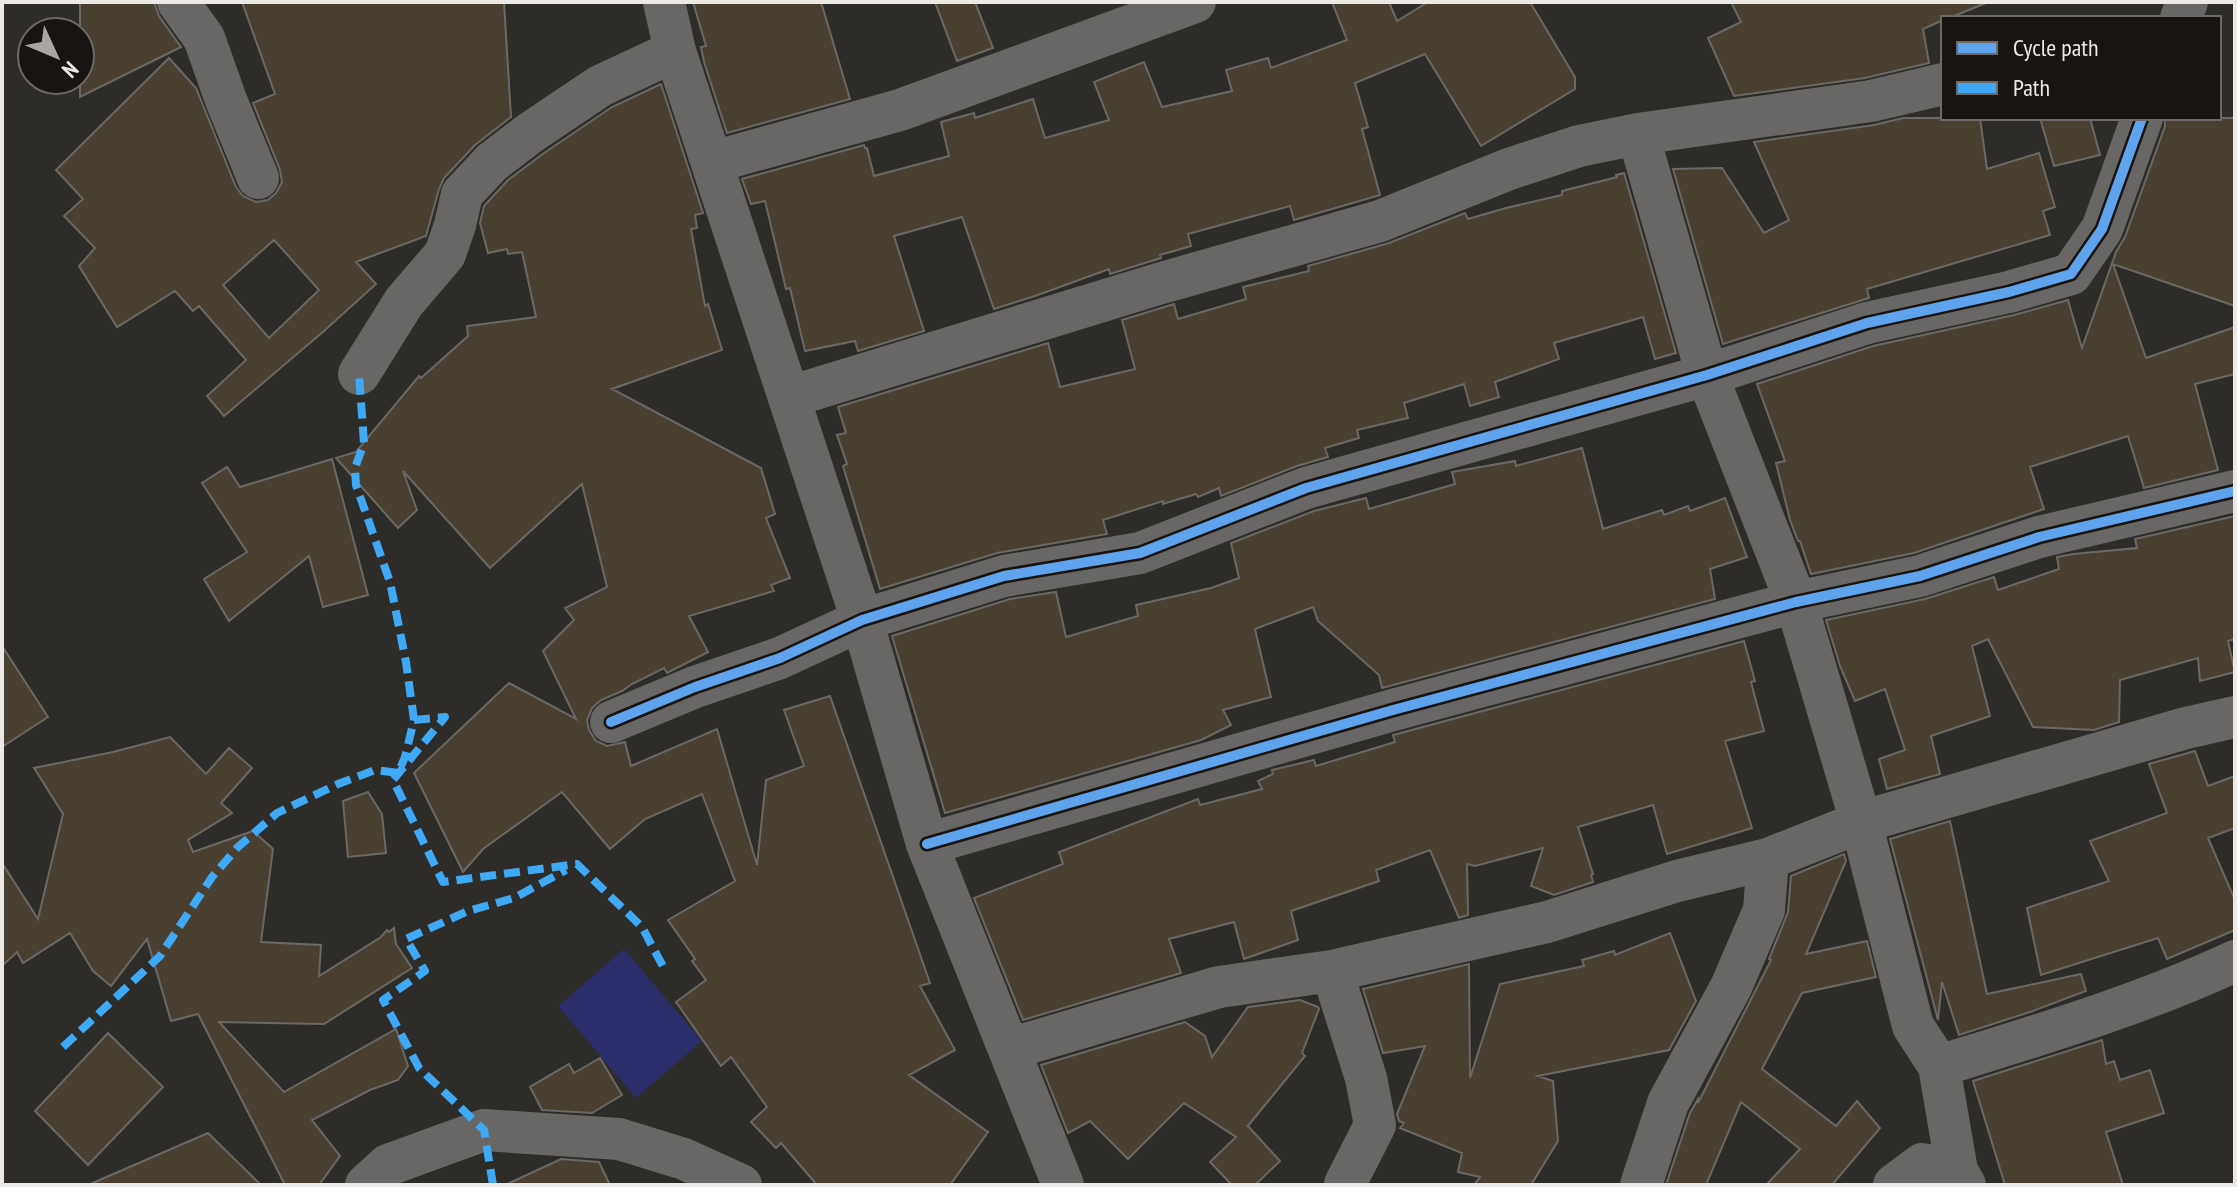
<svg xmlns="http://www.w3.org/2000/svg" width="2237" height="1187" font-family="'PT Sans Narrow',sans-serif">
	<style>
		.green { fill: #2b2e6b }
		.building { fill: #4a4031; stroke: #6b6966; stroke-width: 2; fill-rule: evenodd }
		.lines { fill: none; stroke-linecap: round; stroke-linejoin: round }
		.street { stroke: #686765; stroke-width: 42 }
		.quiet { stroke: #3fa9f5; stroke-width: 8; stroke-dasharray: 16 8; stroke-linecap: butt }
		.cycleway-casing { stroke: #171412; stroke-width: 15 }
		.cycleway { stroke: #60a3ed; stroke-width: 10 }
	</style>
	<rect width="100%" height="100%" fill="#2e2c29"/>
	<path class="green" d="M624,949L702,1041L636,1098L558,1006Z"/>
	<path class="building" d="M80,2H154L159,16L181,47L80,97Z
		M242,2H504L511,117L475,145L444,178L439,189L426,236L356,262L376,284L324,331L224,416L207,396L246,360L199,306L193,311L175,291L117,327L79,266L95,248L64,216L83,199L56,170L169,58L196,88L236,187L243,196L256,202L268,200L276,193L282,182L280,170L253,103L275,94ZM274,240L319,290L269,338L223,285Z
		M693,2H821L850,99L727,133L704,62L701,47L706,46Z
		M935,2H975L993,48L957,61Z
		M1332,2H1389L1397,21L1428,2H1530L1575,77V89L1481,146L1425,54L1355,83L1368,127L1362,129L1380,195L1294,220L1290,206L1188,234L1191,246L1160,255L1161,258L1110,274L1109,269L1035,296L994,309L962,217L894,236L924,331L858,351L855,341L805,351L790,288L786,289L765,201L751,204L742,179L864,145L865,148H867L874,176L949,156L941,122L974,113L975,118L1033,99L1045,138L1109,120L1094,82L1144,62L1162,107L1232,91L1226,70L1268,58L1271,68L1347,40Z
		M1731,2H1986V3L1949,18H1943V20L1923,29L1929,63L1865,78L1734,96L1708,38L1741,22Z
		M661,84L703,213L695,215L697,228L691,229L705,306L708,304L722,350L612,389L761,468L775,514L766,518L790,578L771,585L774,591L689,616L708,652L667,673L664,668L632,684L622,691L601,700L592,708L587,720L589,730L596,741L607,746L625,742L631,766L717,729L757,865L766,780L804,766L784,710L830,696L930,983L920,986L955,1050L909,1075L988,1132L950,1185H817L781,1143L776,1148L751,1122L767,1107L731,1057L721,1066L676,1002L706,980L692,961L695,959L668,920L735,881L702,794L645,819L610,849L562,792L483,849L463,872L414,773L509,683L576,719L543,651L574,620L565,608L607,587L582,484L490,568L403,471L417,510L398,528L336,458L356,452L419,376L421,378L468,336L467,326L536,317L522,252L508,254L507,249L488,253L480,223L484,206L508,180L544,153L612,107Z
		M1903,118H1980L1987,169L2039,153L2055,207L2043,211L2050,235L1867,289L1869,298L1723,344L1673,169L1722,168L1764,233L1789,220L1754,142L1874,125Z
		M2040,118H2090L2100,155L2054,166Z
		M2165,118H2235V306L2113,264L2146,358L2235,327V374L2195,384L2218,470L2144,488L2128,436L2030,467L2044,509L1914,553L1811,574L1800,541H1798L1790,520L1776,463L1785,461L1757,384L1873,346L2014,315L2068,300L2082,348L2116,252L2125,237L2165,126Z
		M1624,173L1676,353L1655,359L1643,317L1554,343L1559,359L1495,382L1499,397L1470,406L1464,384L1404,403L1408,418L1357,430L1359,438L1325,448L1328,457L1297,466L1221,496L1219,488L1198,497L1196,494L1163,504V501L1103,520L1107,534L997,553L880,589L843,466L847,464L837,435L846,433L838,407L1048,343L1060,387L1135,369L1122,320L1174,304L1178,319L1246,299L1243,287L1309,271L1308,266L1389,243L1465,213L1468,219L1506,208L1562,195V191L1617,177L1616,175Z
		M1582,448L1603,529L1662,510L1664,515L1688,506L1690,511L1725,498L1747,557L1710,569L1715,599L1382,688L1379,675L1318,621L1313,607L1255,629L1271,697L1223,710L1231,725L1201,740L945,813L892,636L1010,599L1056,592L1066,637L1138,616L1136,605L1211,588L1239,578L1231,543L1314,511L1366,498L1369,509L1455,484L1452,472L1515,461L1516,466Z
		M332,459L368,595L323,607L309,556L229,621L204,579L247,552L202,483L227,467L240,487Z
		M2235,516V639L2228,641L2235,672L2200,681L2198,658L2120,680L2119,722L2094,730L2033,727L1988,639L1972,646L1990,716L1931,736L1940,774L1887,789L1879,759L1905,750L1885,689L1855,701L1840,666L1826,620L1925,599L1994,577L1998,590L2059,569L2057,557L2073,554L2137,548L2135,539Z
		M1744,641L1755,681L1751,682L1764,731L1725,741L1752,828L1667,854L1653,805L1578,827L1593,874L1591,875L1593,882L1554,895L1531,886L1543,848L1475,866L1467,864L1468,915L1459,918L1430,850L1376,870L1379,881L1291,911L1298,940L1244,959L1234,922L1169,939L1181,973L1023,1020L974,898L1063,864L1059,852L1198,799L1200,805L1262,789L1258,781L1273,774L1272,770L1314,760L1316,766L1395,742L1393,735Z
		M2,646L48,717L2,747Z
		M170,737L206,774L229,748L252,768L221,803L232,813L188,840L193,852L253,831L273,849L261,942L321,945L319,976L381,937L387,930L389,932L394,928L396,944L412,968L324,1024L219,1022L284,1092L396,1029L408,1066L398,1080L370,1090L312,1120L340,1156L319,1185H285L198,1014L171,1021L147,939L111,986L93,971L70,933L23,963L17,952L2,966V863L38,919L63,814L34,768L113,752Z
		M2195,751L2208,786L2235,776V828L2208,838L2235,900V930L2167,959L2158,938L2041,975L2027,908L2109,881L2090,841L2167,813L2149,764Z
		M368,792L382,814L386,853L348,857L343,801Z
		M1950,821L1987,994L2081,974L2086,991L2030,1012L1959,1035L1942,982L1938,1020L1890,839Z
		M1844,854L1846,861L1806,954L1867,941L1876,977L1802,993L1762,1069L1836,1126L1857,1101L1880,1128L1832,1185H1766L1800,1149L1741,1102L1706,1185H1666L1690,1113L1698,1099V1103L1771,960L1769,959L1788,912L1791,876Z
		M1670,933L1696,1001L1669,1050L1538,1076L1553,1081L1558,1141L1531,1185H1474L1480,1177L1458,1172L1462,1153L1400,1128L1404,1123L1399,1121L1397,1114L1425,1046L1383,1053L1363,989L1469,964L1470,1078L1500,984L1584,966L1582,960L1614,951L1615,955Z
		M1300,1000L1318,1007L1319,1009L1302,1053L1305,1056L1247,1127L1248,1126L1280,1161L1255,1185H1232L1210,1162L1236,1137L1184,1103L1128,1159L1090,1121L1068,1133L1041,1065L1185,1022L1205,1036L1212,1057L1248,1007Z
		M108,1033L163,1087L88,1165L35,1111Z
		M2102,1040L2106,1064L2114,1061L2120,1080L2150,1070L2164,1113L2106,1132L2123,1185H2005L1973,1081Z
		M600,1058L622,1095L592,1113L542,1110L530,1087L569,1064L574,1073Z
		M208,1133L261,1185H88Z
		M561,1159L599,1162L610,1185H505Z"/>
	<g class="lines">
		<path class="street" d="M178,2L204,38L226,100L258,178
			M664,2L675,51L862,620L927,844L1063,1185
			M2181,18L2187,2
			M1638,134L1707,375L1796,602L1861,822L1913,1026L1939,1066L1957,1171L1965,1185
			M713,162L900,110L1195,2
			M359,374L404,302L445,254L455,225L462,194L492,162L530,133L600,86L675,51
			M789,397L1158,284L1380,221L1509,169L1579,146L1638,134L1871,101L1943,84
			M611,722L695,687L780,658L862,620L1004,576L1140,553L1306,488L1707,375L1867,323L2009,292L2071,274L2102,229L2142,118
			M927,844L1393,710L1796,602L1920,576L2039,537L2235,491
			M1332,971L1366,1078L1375,1125L1345,1184
			M1009,1049L1219,987L1332,971L1547,922L1677,881L1768,859L1861,822L2186,728L2235,717
			M1939,1066C2039,1035 2140,1005 2235,961
			M366,1185L388,1165L484,1130L619,1139L684,1159L741,1185
			M1641,1185L1668,1103L1731,987L1764,910L1768,859
			M1894,1185L1922,1164L1957,1171"/>
		<path class="quiet" d="M414,720L445,717L393,780L443,882L577,864L642,927L666,972
			M63,1047L160,956L212,877L238,847L277,813L338,784L375,770L398,773L405,757L414,720L406,662L390,582L356,485L355,468L364,443L359,374
			M493,1185L484,1130L419,1068L383,1000L425,971L406,939L468,911L514,898L566,870"/>
		<g class="cycleway-casing">
			<path id="cycleway" d="M611,722L695,687L780,658L862,620L1004,576L1140,553L1306,488L1707,375L1867,323L2009,292L2071,274L2102,229L2142,118
				M927,844L1393,710L1796,602L1920,576L2039,537L2235,491"/>
		</g>
		<use href="#cycleway" class="cycleway"/>
	</g>
	<rect width="2237" height="1187" fill="none" stroke="#ede9e5" stroke-width="8"/>
	<rect x="1941" y="16" width="280" height="104" fill="#171412" stroke="#6d6966" stroke-width="2"/>
	<rect x="1957" y="42" width="40" height="12" fill="#60a3ed" stroke="#6d6966" stroke-width="2"/>
	<text x="2013" y="56" font-size="24" fill="#ede9e5">Cycle path</text>
	<rect x="1957" y="82" width="40" height="12" fill="#3fa9f5" stroke="#6d6966" stroke-width="2"/>
	<text x="2013" y="96" font-size="24" fill="#ede9e5">Path</text>
	<g transform="translate(56 56) rotate(134)"><circle r="38" fill="#171412" stroke="#6d6966" stroke-width="2"/>
	<path d="M0-6L14 30L0 20L-14 30Z" fill="#aaa7a3"/>
	<text y="-12" font-size="22" font-weight="bold" text-anchor="middle" fill="#ede9e5">N</text>
	</g>
</svg>
